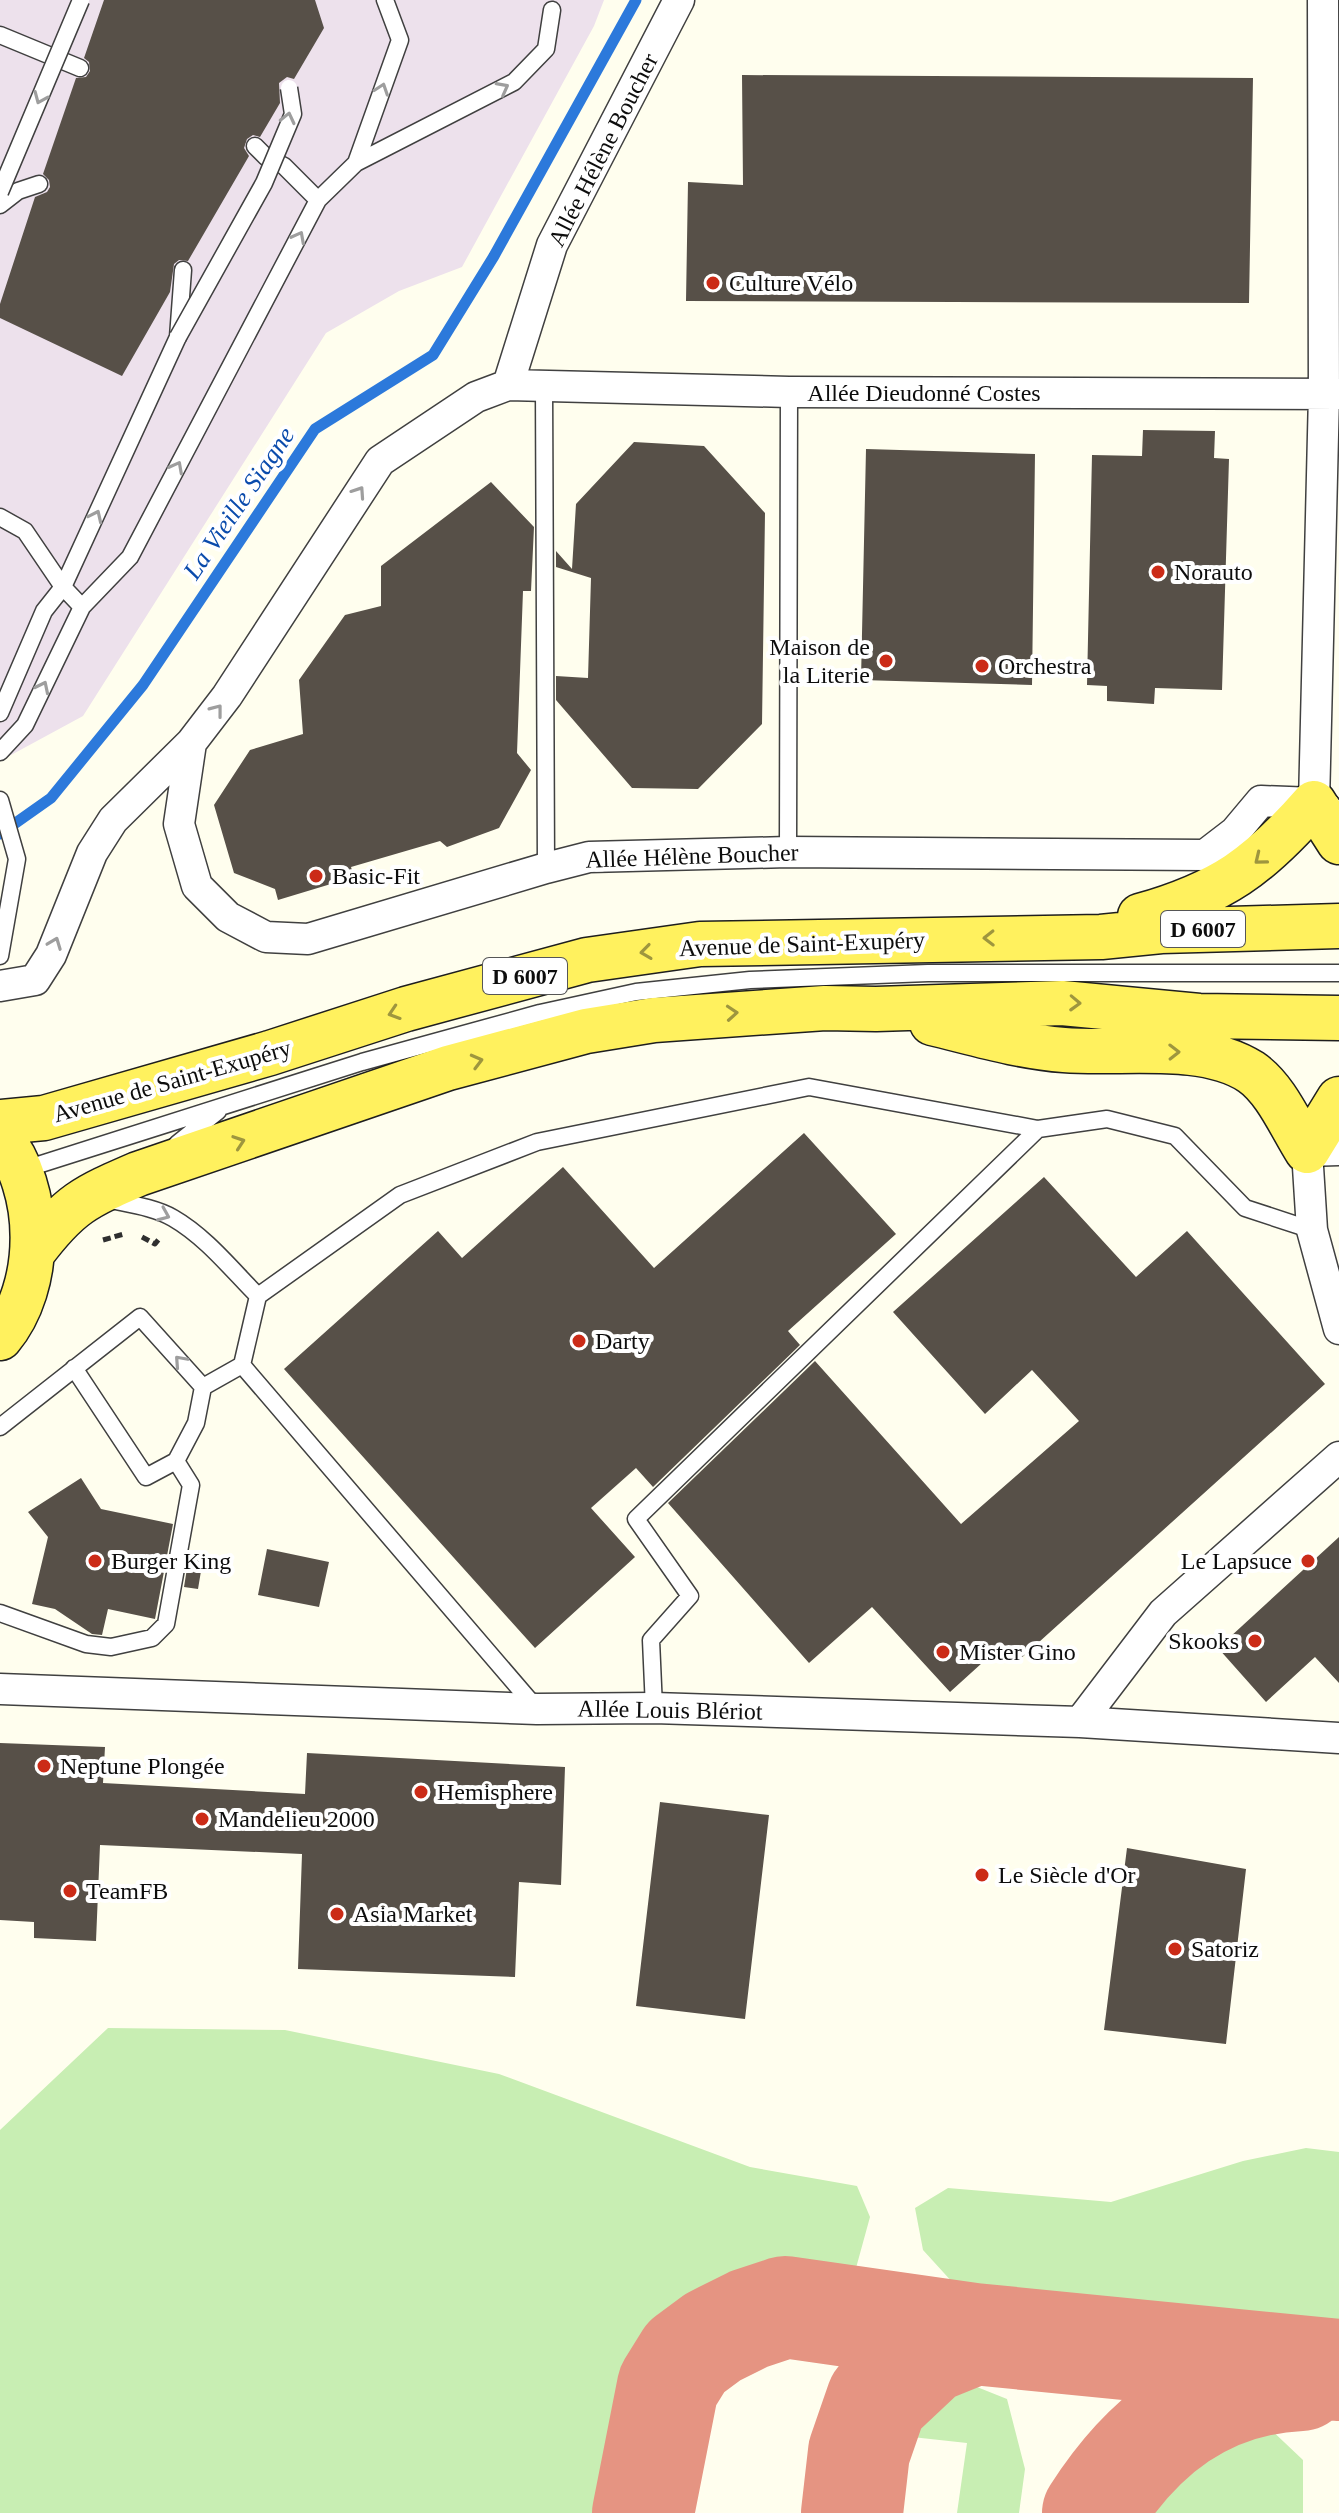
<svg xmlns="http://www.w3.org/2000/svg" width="1339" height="2513" font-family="Georgia,serif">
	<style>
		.industrial { fill: #ede1ec }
		.green { fill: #c8eeb3 }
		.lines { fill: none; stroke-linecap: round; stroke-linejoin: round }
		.stream { stroke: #2c79db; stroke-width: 11 }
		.taxiway { stroke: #e59482; stroke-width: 102 }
		.building { fill: #575048 }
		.service-casing { stroke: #404040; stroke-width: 19 }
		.minor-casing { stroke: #404040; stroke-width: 33 }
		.primary-casing { stroke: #1e1e1e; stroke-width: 47 }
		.path { stroke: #2f2f2f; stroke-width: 5; stroke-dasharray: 8 4; stroke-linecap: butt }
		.service { stroke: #fff; stroke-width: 16 }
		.minor { stroke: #fff; stroke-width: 30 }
		.primary { stroke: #fff15e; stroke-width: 44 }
		.service-bridge-casing { stroke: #404040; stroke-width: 19; stroke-linecap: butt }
		.service-bridge { stroke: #fff; stroke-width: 16 }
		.oneway { stroke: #9e9e9e }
		.oneway2 { stroke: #9e963e }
		.poi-dot { fill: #cb2b17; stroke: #fff; stroke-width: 3 }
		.labels { text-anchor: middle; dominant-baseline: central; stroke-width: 8; stroke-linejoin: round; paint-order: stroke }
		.shield { fill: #fff; stroke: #565656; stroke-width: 2 }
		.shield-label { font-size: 22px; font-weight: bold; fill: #0d0d0d }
		.street-label { font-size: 24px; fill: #0d0d0d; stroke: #fff }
		.poi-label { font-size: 24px; fill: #0d0d0d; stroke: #fff; text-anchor: start }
		.water-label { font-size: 26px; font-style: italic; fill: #0a4bac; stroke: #fff }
	</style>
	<rect width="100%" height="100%" fill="#fffeee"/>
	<path class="industrial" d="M0,0H604L594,26L462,267L399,291L326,333L83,716L0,761Z"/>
	<path class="green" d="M108,2028L285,2030L499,2074L750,2167L857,2186L870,2217L856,2268L743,2271L659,2314L618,2393L598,2513H0V2130Z
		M1306,2148L1339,2152V2330L954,2284L923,2250L915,2208L948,2188L1111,2202L1243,2161Z
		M962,2381L1007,2399L1025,2469L1019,2513H957L967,2443L912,2437L926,2409Z
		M1266,2425L1303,2460V2513H1144L1158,2486L1214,2447Z"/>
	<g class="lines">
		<path class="stream" d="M0,834L51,798L143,685L315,429L433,355L494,256L636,0"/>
		<path class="taxiway" d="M643,2513L668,2386L686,2357L713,2337L749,2319L785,2307L974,2334L1339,2370
			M852,2513L859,2452L877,2400L927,2353L974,2334
			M1093,2513C1142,2436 1207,2384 1301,2380"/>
	</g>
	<path class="building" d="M104,0H315L324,28L294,79L287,77L279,83L280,103L260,137L253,135L247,139L244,148L249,156L188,261L179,260L174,264L170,292L122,376L0,318V304L35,197L47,192L50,187L49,180L43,174L76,78L86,77L90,71L89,62L84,58Z
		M742,75L1253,78L1249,303L686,301L688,182L743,185Z
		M1143,430L1215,431L1214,458L1229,459L1222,690L1155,688L1154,704L1107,701V686L1087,685L1092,455L1142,456Z
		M634,442L704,446L765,513L762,724L698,789L632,788L556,700V676L588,678L591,578L556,567V551L572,569L576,504Z
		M866,449L1035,454L1032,685L861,680Z
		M491,482L534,527L531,591H523L517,753L531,770L499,828L447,847L440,841L351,867L354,877L278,900L275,889L234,873L214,805L250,750L303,734L299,680L345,615L381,606V566Z
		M804,1133L896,1234L788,1331L800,1345L653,1487L636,1468L591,1508L635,1557L535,1648L284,1369L438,1231L462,1258L563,1167L654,1268Z
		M1044,1177L1136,1277L1187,1231L1325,1384L1018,1661L1003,1644L950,1692L872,1607L809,1663L668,1503L815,1361L961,1524L1079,1421L1032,1370L985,1414L893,1312Z
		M81,1478L101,1509L173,1524L155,1619L108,1609L102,1635L92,1634L55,1609L32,1604L48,1537L28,1512Z
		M1339,1537V1683L1315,1657L1266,1702L1218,1648Z
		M267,1549L329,1562L319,1607L258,1595Z
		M189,1556L203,1559L198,1589L184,1587Z
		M0,1743L105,1747L103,1783L305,1794L307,1753L565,1767L561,1885L519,1882L515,1977L298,1969L302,1854L100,1845L96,1941L34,1938V1922L0,1920Z
		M660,1802L769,1815L745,2019L636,2006Z
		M1127,1848L1246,1869L1226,2044L1104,2030Z"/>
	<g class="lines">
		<g class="service-casing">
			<path id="service" d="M0,35L80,68
				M255,146L266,157L284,166L318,200
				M356,163L400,40L385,0
				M0,205L18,191L39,184
				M544,386L546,868
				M0,517L25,531L63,587L82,607
				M0,713L44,611L63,587L178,337L183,270
				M0,752L25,725L82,607L130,557L318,200L356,163L514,82L546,49L552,10
				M0,800L17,859L0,956
				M788,852L789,392
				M177,1144L218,1111
				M19,1171L362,1062L540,1013L636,992L750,980L928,973H1339
				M106,1199C128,1204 154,1207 173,1218C206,1237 232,1270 258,1296
				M74,1368L146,1477L176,1461L196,1423L203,1387
				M0,1427L140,1317L203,1387L242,1365
				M0,1613L86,1644L111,1647L152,1638L166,1624L191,1485L176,1461
				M654,1708L651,1640L690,1596L636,1519L1038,1129
				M537,1709L242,1365L258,1296L400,1195L537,1142L809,1087L1038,1129L1107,1119L1175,1136L1245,1208L1312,1230"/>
		</g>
		<g class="minor-casing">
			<path id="minor" d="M508,385L552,245L679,0
				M191,743L179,824L197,886L228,917L266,937L308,939L546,868L589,857L788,852L1205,855L1235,832L1261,801L1314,803L1326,808
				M1314,803L1324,394L1323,0
				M0,986L35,980L51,955L92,853L113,820L191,743L227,696L380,461L476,397L508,385L789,392L1339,394
				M1339,1150L1307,1151L1312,1230L1339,1329
				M0,1689L537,1709L654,1708L1080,1722L1339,1738
				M1080,1722L1163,1613L1339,1457"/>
		</g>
		<g class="primary-casing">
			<path id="primary" d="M1140,916C1222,893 1259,866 1314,803L1339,842
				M932,1023C974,1033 1020,1047 1064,1050C1121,1055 1202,1040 1251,1072C1276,1089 1291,1126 1307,1151L1339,1099
				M0,1122L44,1118L270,1053L406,1009L587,960L700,944L1101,937L1161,931L1339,926
				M0,1137C43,1188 44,1286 0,1338
				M33,1252C69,1204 85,1197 138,1174L448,1068L586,1031L654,1020L825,1008L876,1009L1062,1003L1199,1016L1339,1018"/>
		</g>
		<path class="path" d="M142,1237L155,1244L159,1239
			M103,1240L124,1234"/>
		<use href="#service" class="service"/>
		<use href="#minor" class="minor"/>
		<use href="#primary" class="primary"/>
		<g class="service-bridge-casing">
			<path id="service-bridge" d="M0,192L81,0
				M178,337L264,183L293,114L289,88"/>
		</g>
		<use href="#service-bridge" class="service-bridge"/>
	</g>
	<defs><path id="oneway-chevron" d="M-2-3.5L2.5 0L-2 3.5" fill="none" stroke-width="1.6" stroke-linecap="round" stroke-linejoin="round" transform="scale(2)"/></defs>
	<g class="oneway">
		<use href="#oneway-chevron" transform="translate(503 88) rotate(-28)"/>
		<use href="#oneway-chevron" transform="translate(382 89) rotate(-71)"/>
		<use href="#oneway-chevron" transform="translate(40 98) rotate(113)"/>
		<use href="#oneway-chevron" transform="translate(288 118) rotate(-77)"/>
		<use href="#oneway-chevron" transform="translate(299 237) rotate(-62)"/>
		<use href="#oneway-chevron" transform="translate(177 467) rotate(-62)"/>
		<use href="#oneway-chevron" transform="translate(359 492) rotate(-56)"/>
		<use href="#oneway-chevron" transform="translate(96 516) rotate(-65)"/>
		<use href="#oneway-chevron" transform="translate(43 687) rotate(-64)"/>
		<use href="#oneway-chevron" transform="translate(217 710) rotate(-52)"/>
		<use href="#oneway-chevron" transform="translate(55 943) rotate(-69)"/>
		<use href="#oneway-chevron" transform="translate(164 1215) rotate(23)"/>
		<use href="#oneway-chevron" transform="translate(180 1361) rotate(-132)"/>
	</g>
	<g class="oneway2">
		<use href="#oneway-chevron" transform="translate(1260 859) rotate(141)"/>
		<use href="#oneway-chevron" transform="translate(989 938) rotate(179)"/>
		<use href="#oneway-chevron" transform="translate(646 952) rotate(172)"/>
		<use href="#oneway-chevron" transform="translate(1075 1003) rotate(2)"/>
		<use href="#oneway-chevron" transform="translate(394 1013) rotate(162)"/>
		<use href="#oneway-chevron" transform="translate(732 1013) rotate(-4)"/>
		<use href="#oneway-chevron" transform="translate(1174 1052) rotate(-1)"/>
		<use href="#oneway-chevron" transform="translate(477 1061) rotate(-15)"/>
		<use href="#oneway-chevron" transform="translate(239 1142) rotate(-19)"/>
	</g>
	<g class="poi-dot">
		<circle cx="713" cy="283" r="8"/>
		<circle cx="1158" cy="572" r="8"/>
		<circle cx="886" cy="661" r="8"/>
		<circle cx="982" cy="666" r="8"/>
		<circle cx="316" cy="876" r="8"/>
		<circle cx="579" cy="1341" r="8"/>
		<circle cx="95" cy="1561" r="8"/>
		<circle cx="1308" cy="1561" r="8"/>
		<circle cx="1255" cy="1641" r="8"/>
		<circle cx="943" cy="1652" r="8"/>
		<circle cx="44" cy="1766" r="8"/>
		<circle cx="421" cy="1792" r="8"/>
		<circle cx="202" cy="1819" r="8"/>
		<circle cx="982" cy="1875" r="8"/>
		<circle cx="70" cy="1891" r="8"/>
		<circle cx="337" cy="1914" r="8"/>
		<circle cx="1175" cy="1949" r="8"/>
	</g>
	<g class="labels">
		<g class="shield">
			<rect x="1161" y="911" width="84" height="36" rx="6"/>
			<rect x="483" y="958" width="84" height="36" rx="6"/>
		</g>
		<g class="shield-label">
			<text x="1203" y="929">D 6007</text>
			<text x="525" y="976">D 6007</text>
		</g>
		<g class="street-label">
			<text transform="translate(603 150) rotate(-63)">Allée Hélène Boucher</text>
			<text x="924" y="393">Allée Dieudonné Costes</text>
			<text transform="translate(692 856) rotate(-2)">Allée Hélène Boucher</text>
			<text transform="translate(802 944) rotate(-2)">Avenue de Saint-Exupéry</text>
			<text transform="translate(172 1081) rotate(-16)">Avenue de Saint-Exupéry</text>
			<text transform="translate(670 1710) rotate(1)">Allée Louis Blériot</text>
		</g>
		<g class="poi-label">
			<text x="729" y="283">Culture Vélo</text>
			<text x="1174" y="572">Norauto</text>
			<text x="870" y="647" text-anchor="end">Maison de<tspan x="870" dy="28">la Literie</tspan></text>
			<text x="998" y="666">Orchestra</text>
			<text x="332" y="876">Basic-Fit</text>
			<text x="595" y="1341">Darty</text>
			<text x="111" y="1561">Burger King</text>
			<text x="1292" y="1561" text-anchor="end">Le Lapsuce</text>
			<text x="1239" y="1641" text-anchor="end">Skooks</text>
			<text x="959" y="1652">Mister Gino</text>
			<text x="60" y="1766">Neptune Plongée</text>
			<text x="437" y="1792">Hemisphere</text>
			<text x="218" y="1819">Mandelieu 2000</text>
			<text x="998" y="1875">Le Siècle d'Or</text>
			<text x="86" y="1891">TeamFB</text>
			<text x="353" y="1914">Asia Market</text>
			<text x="1191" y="1949">Satoriz</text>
		</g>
		<g class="water-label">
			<text transform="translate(239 503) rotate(-56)">La Vieille Siagne</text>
		</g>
	</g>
</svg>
